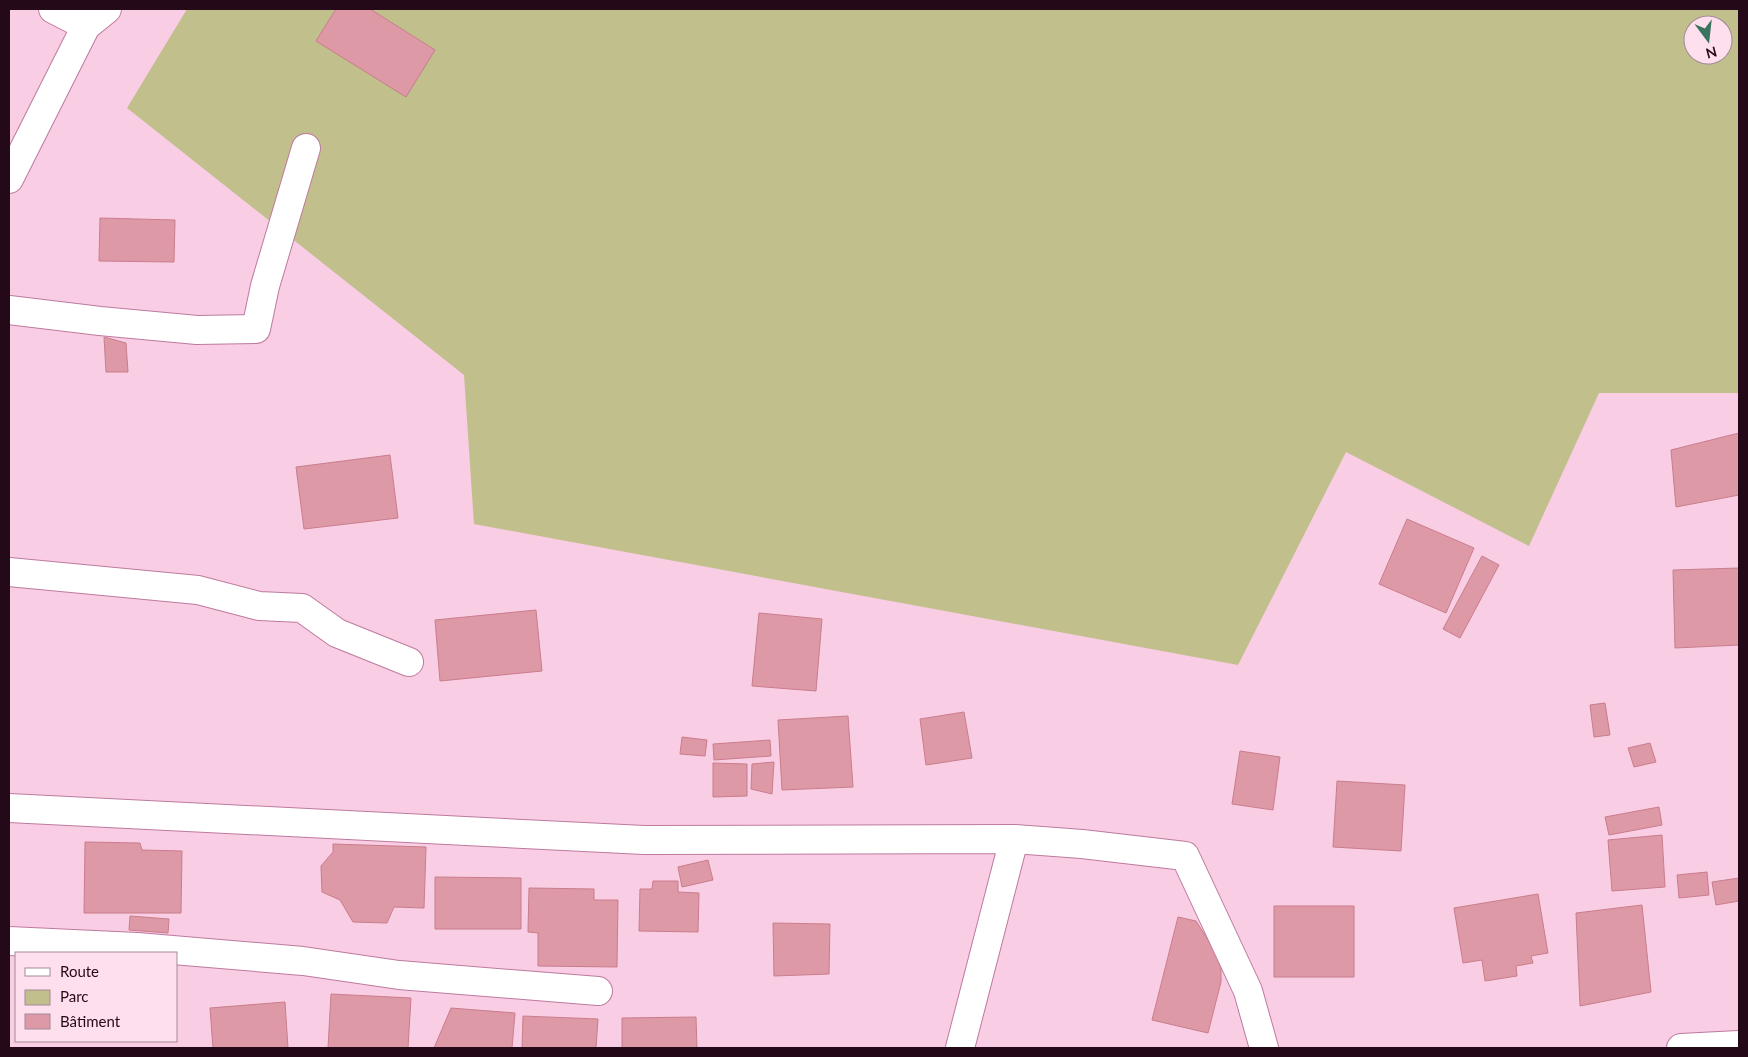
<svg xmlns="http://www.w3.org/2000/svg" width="1748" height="1057" font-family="Lato,sans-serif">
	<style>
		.green { fill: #c1bf8c; fill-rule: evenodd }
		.building { fill: #de99a6; stroke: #c97d8c }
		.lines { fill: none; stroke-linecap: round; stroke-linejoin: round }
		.street-casing { stroke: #be7a9e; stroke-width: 30 }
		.secondary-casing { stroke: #be7a9e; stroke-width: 30 }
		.street { stroke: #fff; stroke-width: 28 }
		.secondary { stroke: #fff; stroke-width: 28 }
	</style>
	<rect width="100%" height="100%" fill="#f9cde3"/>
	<path class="green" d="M187,9H1739V393H1599L1529,546L1346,452L1238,665L474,524L464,375L127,108ZM1693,25H1723V55H1693Z"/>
	<path class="building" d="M336,9H370L435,50L406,97L316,41Z
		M100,218L175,220L174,262L99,261Z
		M104,337L126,343L128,372H106Z
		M1739,433V495L1676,507L1671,450Z
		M390,455L398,518L304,529L296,467Z
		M1407,519L1474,548L1446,613L1379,584Z
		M1482,556L1499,565L1460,638L1443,629Z
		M1739,568V645L1675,648L1673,570Z
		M536,610L542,671L440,681L435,620Z
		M759,613L822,619L816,691L752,686Z
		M1605,703L1610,735L1594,737L1590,705Z
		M964,712L972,758L926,765L920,719Z
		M848,716L853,787L782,790L778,720Z
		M682,737L707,740L705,756L680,754Z
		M770,740L771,756L714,760L713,744Z
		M1650,743L1656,762L1634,767L1628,748Z
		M1240,751L1280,757L1273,810L1232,804Z
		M774,762L772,794L751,789L752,764Z
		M713,763L747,764V796L713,797Z
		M1337,781L1405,785L1401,851L1333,847Z
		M1659,807L1662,825L1609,835L1605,817Z
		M1662,835L1665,887L1612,891L1608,840Z
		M85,842L140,843L142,850L182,851L181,913H84Z
		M333,844L426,847L424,908L394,907L387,923L353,922L340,900L322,892L321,866L333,852Z
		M708,860L713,880L682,887L678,867Z
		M1707,872L1709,895L1679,898L1677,875Z
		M435,877L521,878V929H435Z
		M1739,878V901L1716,905L1712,882Z
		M653,881H678V892L699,893L698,932L639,931L640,889H652Z
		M529,888L594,889V900H618L617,967L538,966V933L528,932Z
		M1538,894L1548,953L1531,956L1533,963L1516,966L1517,976L1485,981L1482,960L1463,963L1454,908Z
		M1642,905L1651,992L1580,1006L1576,913Z
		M1274,906H1354V977H1274Z
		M130,916L169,919L168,933L129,930Z
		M1178,917L1196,921L1221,960V982L1208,1033L1152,1020Z
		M773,923L830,924L829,974L774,976Z
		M331,994L411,998L408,1048H328Z
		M285,1002L288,1048H213L210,1008Z
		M451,1008L515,1013L512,1048H434Z
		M523,1016L598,1019L596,1048H522Z
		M696,1017L697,1048H622V1018Z"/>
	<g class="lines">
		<g class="street-casing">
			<path id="street" d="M53,9L86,26
				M9,310L100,321L197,330L256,329L265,286L306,148
				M9,572L198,590L259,606L302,608L337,633L409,662
				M9,808L644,840L1014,839L1082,844L1185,856L1248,991L1264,1048
				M9,941L137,947L303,961L399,975L598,991
				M960,1048L1014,839
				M1681,1048L1739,1045"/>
		</g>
		<g class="secondary-casing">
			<path id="secondary" d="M9,179L86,26L107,9"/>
		</g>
		<use href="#street" class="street"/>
		<use href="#secondary" class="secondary"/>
	</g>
	<rect width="1748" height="1057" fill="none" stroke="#240a19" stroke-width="20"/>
	<rect x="15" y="952" width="162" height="90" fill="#fddfee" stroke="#a68a99"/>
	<rect x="25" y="968" width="25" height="8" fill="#ffffff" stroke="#a68a99"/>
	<text x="60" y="977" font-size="15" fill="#240a19">Route</text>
	<rect x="25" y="990" width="25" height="15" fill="#c1bf8c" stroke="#a68a99"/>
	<text x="60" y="1002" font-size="15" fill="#240a19">Parc</text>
	<rect x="25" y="1014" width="25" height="15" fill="#de99a6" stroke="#a68a99"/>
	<text x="60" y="1027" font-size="15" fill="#240a19">Bâtiment</text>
	<g transform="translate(1708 40) rotate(165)"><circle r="24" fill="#fddfee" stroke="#a68a99"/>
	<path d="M0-4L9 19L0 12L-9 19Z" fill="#39745e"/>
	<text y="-8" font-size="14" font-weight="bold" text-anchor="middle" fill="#240a19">N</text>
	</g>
</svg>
